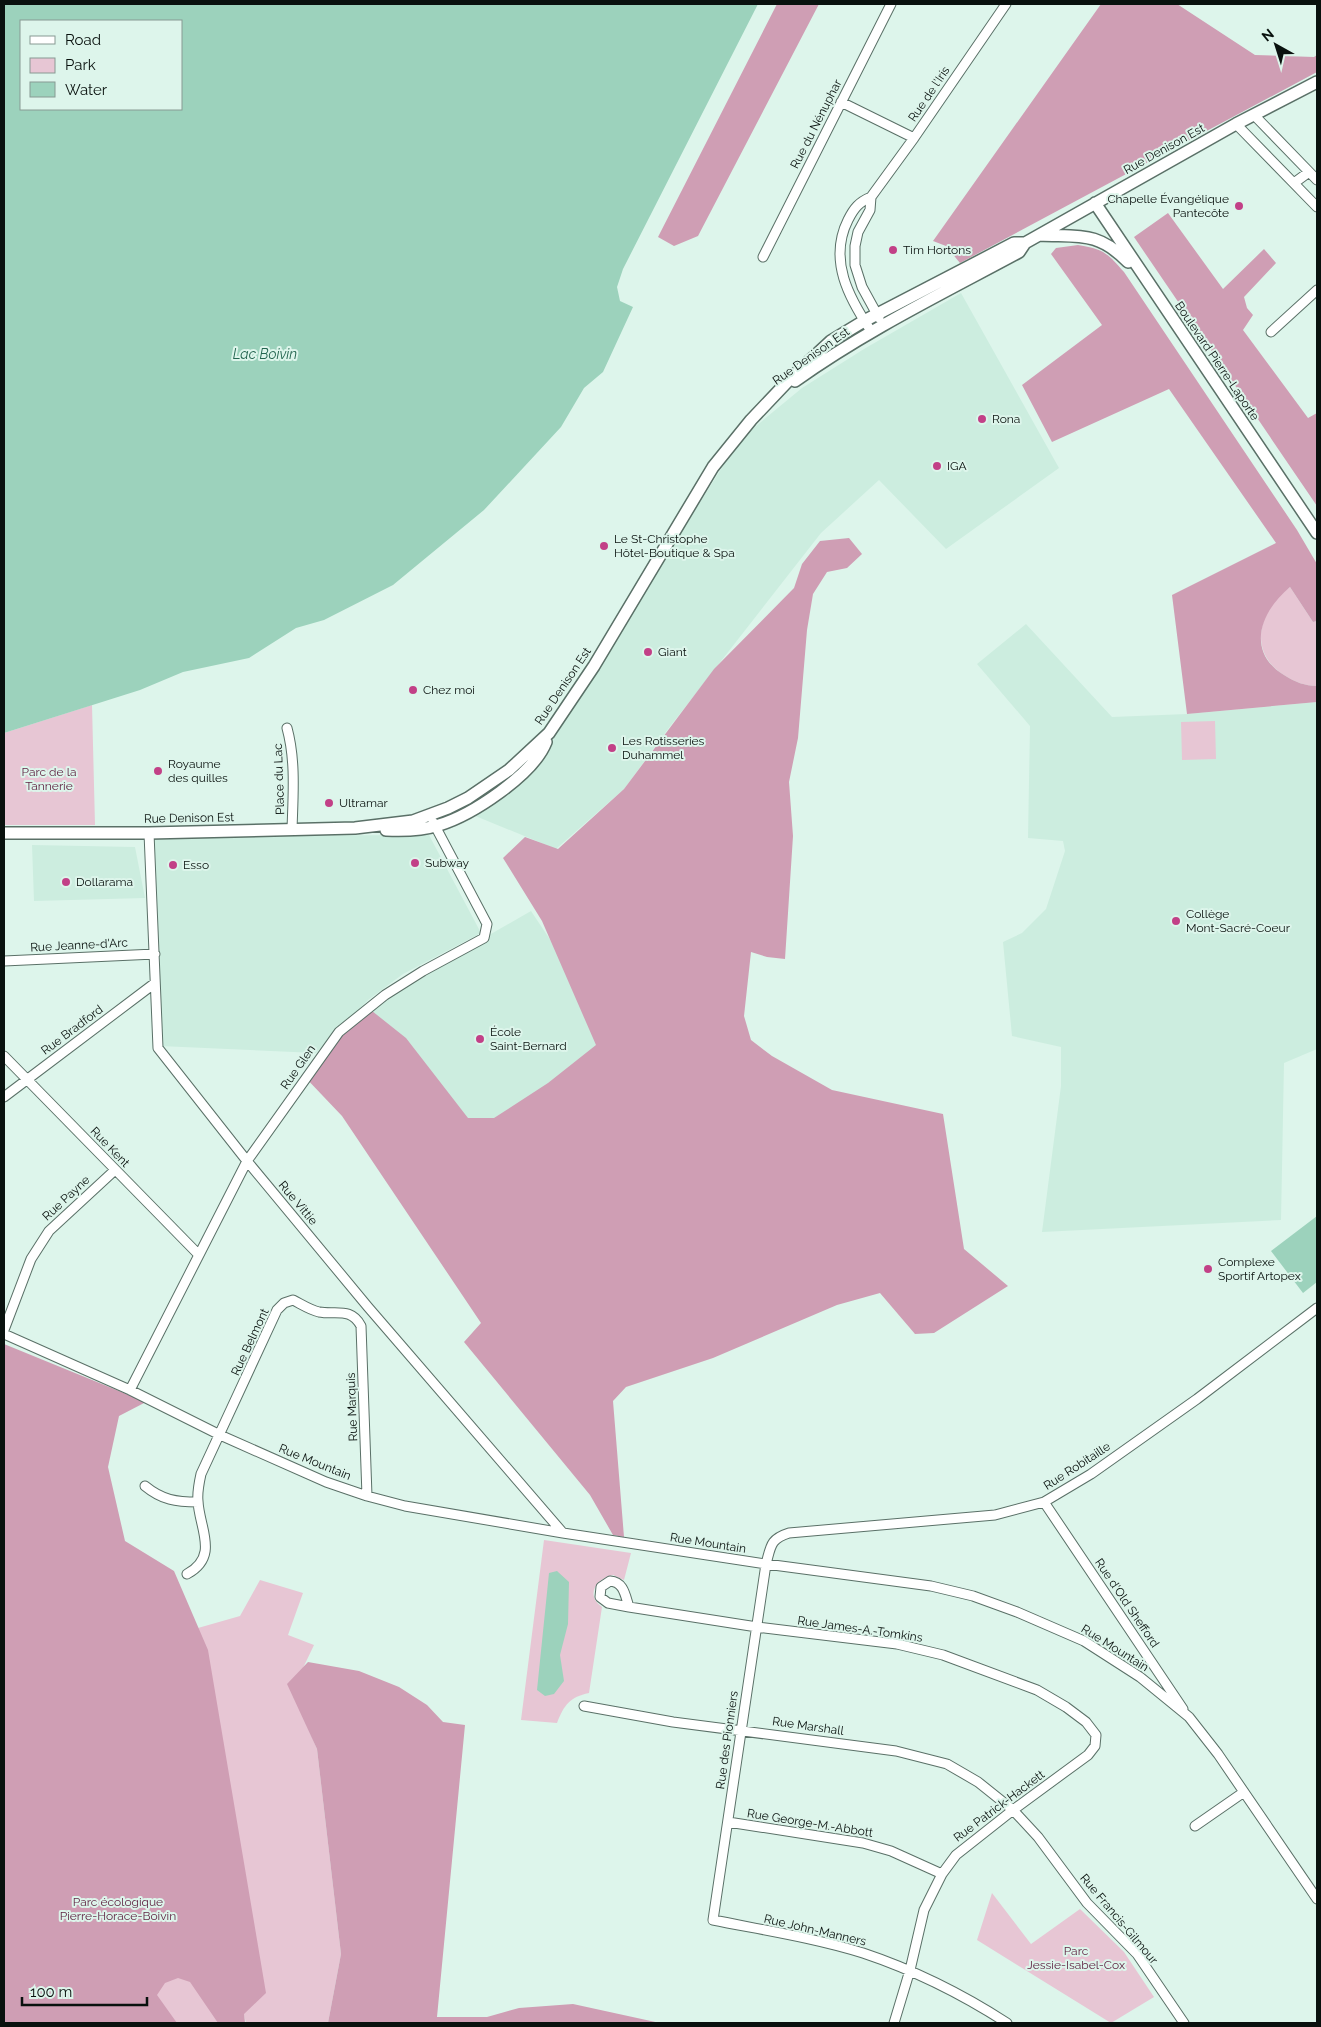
<svg xmlns="http://www.w3.org/2000/svg" width="1321" height="2027" font-family="Raleway,sans-serif">
	<style>
		.built { fill: #cceddf }
		.green { fill: #e7c6d4 }
		.forest { fill: #cf9eb4 }
		.water { fill: #9cd2bc; fill-rule: evenodd }
		.lines { fill: none; stroke-linecap: round; stroke-linejoin: round }
		.minor-casing { stroke: #5a7067; stroke-width: 11 }
		.major-casing { stroke: #5a7067; stroke-width: 14 }
		.minor { stroke: #fff; stroke-width: 9 }
		.major { stroke: #fff; stroke-width: 11 }
		.poi-dot { fill: #c24087; stroke: #ddf5eb; stroke-width: 2 }
		.labels { text-anchor: middle; dominant-baseline: central; stroke-width: 4; stroke-linejoin: round; paint-order: stroke }
		.street-label { font-size: 12px; fill: #09110e; stroke: #ddf5eb }
		.poi-label { font-size: 12px; fill: #09110e; stroke: #ddf5eb; text-anchor: start }
		.park-label { font-size: 12px; fill: #612544; stroke: #ddf5eb }
		.water-label { font-size: 14px; font-style: italic; fill: #23654f; stroke: #ddf5eb }
	</style>
	<rect width="100%" height="100%" fill="#ddf5eb"/>
	<path class="built" d="M961,293L1059,468L946,549L879,480L821,533L668,729L624,789L556,849L473,815L545,753L686,524L732,452L750,431L802,388L864,349Z
		M1026,624L1112,717L1187,714L1317,702V1049L1284,1063L1281,1220L1042,1232L1061,1086V1047L1012,1036L1003,942L1022,933L1046,909L1065,851L1063,841L1028,838L1030,726L977,664Z
		M429,835L481,933L403,974L368,1000L316,1053L160,1046L152,836Z
		M32,845L135,847L145,898L34,901Z
		M531,911L621,1046L448,1168L339,1032L385,995Z"/>
	<path class="green" d="M1290,587L1313,622L1317,621V686C1305,686 1295,682 1284,675C1255,657 1255,626 1275,600C1279,595 1285,591 1290,587Z
		M92,705L95,825H4V733Z
		M1215,721L1216,759L1182,760L1181,722Z
		M544,1540L631,1553L624,1580L613,1575C596,1579 585,1595 602,1607L589,1693C570,1697 564,1705 557,1723L521,1720Z
		M260,1580L303,1593L288,1635L314,1645L292,1691L317,1749L341,1954L328,2023H246L244,2015L245,2023H4V1808L199,1634L198,1628L240,1616Z
		M992,1893L1031,1944L1080,1909L1124,1952L1154,1997L1111,2023L977,1940Z"/>
	<path class="forest" d="M777,4H819L698,236L674,246L658,237Z
		M1101,4H1177L1255,55L1314,57L1317,55V72L960,263L946,246L933,241Z
		M1168,213L1223,289L1264,249L1276,263L1244,297L1247,308L1253,315L1243,330L1308,418L1317,413V506L1134,237Z
		M1078,245C1104,249 1107,253 1124,272L1297,530L1317,564V621L1313,622L1290,587C1261,611 1245,651 1284,675C1295,682 1305,686 1317,686V702L1187,714L1172,595L1276,543L1169,389L1052,442L1022,385L1102,325L1051,254L1056,248Z
		M849,538L862,554L847,568L827,572L813,594L807,630L798,738L789,782L793,836L785,959L767,957L751,952L744,1016L751,1040L772,1056L832,1090L943,1114L964,1249L1008,1286L934,1333L915,1334L880,1293L837,1305L713,1358L626,1387L613,1401L624,1537L613,1535L590,1495L464,1342L481,1323L342,1116L303,1075L320,1053L367,1007L406,1038L468,1118H494L548,1083L596,1045L542,921L503,858L525,837L558,849L624,789L714,669L794,588L802,564L820,541Z
		M4,1344L146,1402L119,1416L108,1467L125,1541L174,1571L208,1650L266,1993L244,2014L245,2023H218L190,1982L178,1978L165,1983L157,1995L177,2023H4Z
		M308,1662L359,1671L399,1687L427,1705L443,1722L465,1725L437,2017H487L519,2008L573,2004L660,2023H328L341,1954L317,1749L287,1684Z"/>
	<path class="water" d="M4,4H758L623,269L617,287L620,301L633,307L603,372L584,388L561,427L484,510L393,585L324,620L296,628L249,658L183,672L140,690L4,733ZM21,21H181V109H21Z
		M1317,1216V1282L1303,1293L1271,1251Z
		M557,1571L569,1582L568,1624L560,1655L564,1681L554,1694L545,1696L537,1690L549,1573Z"/>
	<g class="lines">
		<g class="minor-casing">
			<path id="minor" d="M841,102L914,138
				M1254,115L1317,180
				M1236,124L1317,207
				M1294,183L1309,172
				M763,257L891,4
				M879,318L862,287L855,265V246L858,232L870,210L871,197L914,138L1006,4
				M871,331C849,298 828,260 848,220C854,208 859,202 871,197
				M1271,332L1317,290
				M287,728C296,761 293,796 292,830
				M149,833L158,1048L247,1161L368,1307L563,1533
				M4,961L155,954
				M4,1056L199,1255
				M4,1097L155,983
				M4,1330L31,1259L49,1231L115,1170
				M4,1334L130,1390L220,1435L326,1482L367,1496L405,1506L563,1533L766,1564L931,1586L973,1596L1017,1612L1084,1641L1140,1677L1189,1717L1218,1754L1317,1899
				M130,1390L247,1161L339,1032L385,995L423,971L484,938L487,924L433,822
				M145,1486C162,1500 176,1502 198,1502
				M1044,1502L1183,1709
				M187,1574C220,1556 199,1528 198,1501C197,1492 199,1483 201,1474L277,1310L284,1303L293,1300C301,1304 310,1310 319,1312C336,1315 351,1307 361,1326L367,1496
				M629,1607C625,1595 624,1582 610,1581L601,1587L600,1597L608,1603L629,1607L757,1627L897,1644L943,1655L1037,1690L1066,1707L1086,1722L1096,1735L1095,1746L1088,1755L1013,1810L956,1855L942,1874L924,1910L910,1970L894,2023
				M584,1706L673,1722L896,1751L947,1764L978,1782L1013,1810L1038,1837L1087,1903L1137,1954L1184,2023
				M728,1822L863,1843L891,1851L942,1874
				M1195,1826L1244,1792
				M1007,2023C962,1994 914,1970 863,1953C815,1938 763,1930 713,1920L766,1564C771,1546 770,1539 789,1533L995,1515L1044,1502L1091,1474L1197,1399L1317,1308"/>
		</g>
		<g class="major-casing">
			<path id="major" d="M1095,203L1317,533
				M1040,235C1079,237 1098,231 1128,262
				M795,381C865,331 943,293 1019,252L1025,243
				M386,830C404,831 423,830 439,825C472,815 533,775 546,742
				M4,833H149L355,828L413,821L448,808L468,798L509,770L549,733L594,666L713,467L751,420L789,380L831,341L864,321L1014,243H1025L1236,124L1317,82"/>
		</g>
		<use href="#minor" class="minor"/>
		<use href="#major" class="major"/>
	</g>
	<g class="poi-dot">
		<circle cx="1239" cy="206" r="5"/>
		<circle cx="893" cy="250" r="5"/>
		<circle cx="982" cy="419" r="5"/>
		<circle cx="937" cy="466" r="5"/>
		<circle cx="604" cy="546" r="5"/>
		<circle cx="648" cy="652" r="5"/>
		<circle cx="413" cy="690" r="5"/>
		<circle cx="612" cy="748" r="5"/>
		<circle cx="158" cy="771" r="5"/>
		<circle cx="329" cy="803" r="5"/>
		<circle cx="415" cy="863" r="5"/>
		<circle cx="173" cy="865" r="5"/>
		<circle cx="66" cy="882" r="5"/>
		<circle cx="1176" cy="921" r="5"/>
		<circle cx="480" cy="1039" r="5"/>
		<circle cx="1208" cy="1269" r="5"/>
	</g>
	<g class="labels">
		<g class="street-label">
			<text transform="translate(929 94) rotate(-56)">Rue de l'Iris</text>
			<text transform="translate(816 124) rotate(-63)">Rue du Nénuphar</text>
			<text transform="translate(1164 149) rotate(-29)">Rue Denison Est</text>
			<text transform="translate(811 356) rotate(-35)">Rue Denison Est</text>
			<text transform="translate(1217 361) rotate(56)">Boulevard Pierre-Laporte</text>
			<text transform="translate(563 686) rotate(-56)">Rue Denison Est</text>
			<text transform="translate(279 779) rotate(-92)">Place du Lac</text>
			<text transform="translate(189 818) rotate(-1)">Rue Denison Est</text>
			<text transform="translate(79 945) rotate(-3)">Rue Jeanne-d'Arc</text>
			<text transform="translate(72 1030) rotate(-37)">Rue Bradford</text>
			<text transform="translate(298 1067) rotate(-55)">Rue Glen</text>
			<text transform="translate(110 1147) rotate(46)">Rue Kent</text>
			<text transform="translate(66 1198) rotate(-43)">Rue Payne</text>
			<text transform="translate(298 1203) rotate(50)">Rue Vittie</text>
			<text transform="translate(250 1342) rotate(-65)">Rue Belmont</text>
			<text transform="translate(352 1407) rotate(-92)">Rue Marquis</text>
			<text transform="translate(315 1462) rotate(22)">Rue Mountain</text>
			<text transform="translate(1077 1466) rotate(-33)">Rue Robitaille</text>
			<text transform="translate(708 1543) rotate(9)">Rue Mountain</text>
			<text transform="translate(1127 1603) rotate(56)">Rue d'Old Shefford</text>
			<text transform="translate(860 1629) rotate(8)">Rue James-A.-Tomkins</text>
			<text transform="translate(1115 1648) rotate(32)">Rue Mountain</text>
			<text transform="translate(808 1726) rotate(8)">Rue Marshall</text>
			<text transform="translate(727 1740) rotate(-82)">Rue des Pionniers</text>
			<text transform="translate(999 1806) rotate(-37)">Rue Patrick-Hackett</text>
			<text transform="translate(810 1823) rotate(9)">Rue George-M.-Abbott</text>
			<text transform="translate(1119 1919) rotate(50)">Rue Francis-Gilmour</text>
			<text transform="translate(815 1930) rotate(13)">Rue John-Manners</text>
		</g>
		<g class="poi-label">
			<text x="1229" y="199" text-anchor="end">Chapelle Évangélique<tspan x="1229" dy="14">Pantecôte</tspan></text>
			<text x="903" y="250">Tim Hortons</text>
			<text x="992" y="419">Rona</text>
			<text x="947" y="466">IGA</text>
			<text x="614" y="539">Le St-Christophe<tspan x="614" dy="14">Hôtel-Boutique &amp; Spa</tspan></text>
			<text x="658" y="652">Giant</text>
			<text x="423" y="690">Chez moi</text>
			<text x="622" y="741">Les Rotisseries<tspan x="622" dy="14">Duhammel</tspan></text>
			<text x="168" y="764">Royaume<tspan x="168" dy="14">des quilles</tspan></text>
			<text x="339" y="803">Ultramar</text>
			<text x="425" y="863">Subway</text>
			<text x="183" y="865">Esso</text>
			<text x="76" y="882">Dollarama</text>
			<text x="1186" y="914">Collège<tspan x="1186" dy="14">Mont-Sacré-Coeur</tspan></text>
			<text x="490" y="1032">École<tspan x="490" dy="14">Saint-Bernard</tspan></text>
			<text x="1218" y="1262">Complexe<tspan x="1218" dy="14">Sportif Artopex</tspan></text>
		</g>
		<g class="park-label">
			<text x="49" y="772">Parc de la<tspan x="49" dy="14">Tannerie</tspan></text>
			<text x="118" y="1902">Parc écologique<tspan x="118" dy="14">Pierre-Horace-Boivin</tspan></text>
			<text x="1076" y="1951">Parc<tspan x="1076" dy="14">Jessie-Isabel-Cox</tspan></text>
		</g>
		<g class="water-label">
			<text x="265" y="354">Lac Boivin</text>
		</g>
	</g>
	<rect width="1321" height="2027" fill="none" stroke="#09110e" stroke-width="10"/>
	<rect x="20" y="20" width="162" height="90" fill="#ddf5eb" stroke="#889a93"/>
	<rect x="30" y="36" width="25" height="8" fill="#ffffff" stroke="#889a93"/>
	<text x="65" y="45" font-size="15" fill="#09110e">Road</text>
	<rect x="30" y="58" width="25" height="15" fill="#e7c6d4" stroke="#889a93"/>
	<text x="65" y="70" font-size="15" fill="#09110e">Park</text>
	<rect x="30" y="82" width="25" height="15" fill="#9cd2bc" stroke="#889a93"/>
	<text x="65" y="95" font-size="15" fill="#09110e">Water</text>
	<g transform="translate(1276 45) rotate(321)" stroke="#ddf5eb" stroke-width="4" paint-order="stroke">
	<path d="M0-4L9 19L0 12L-9 19Z" fill="#09110e"/>
	<text y="-8" font-size="14" font-weight="bold" text-anchor="middle" fill="#09110e">N</text>
	</g>
	<path d="M22 1997v8h125v-8" fill="none" stroke="#09110e" stroke-width="2.5"/>
	<text x="30" y="1997" font-size="15" fill="#09110e" stroke="#ddf5eb" stroke-width="4" paint-order="stroke">100 m</text>
</svg>
